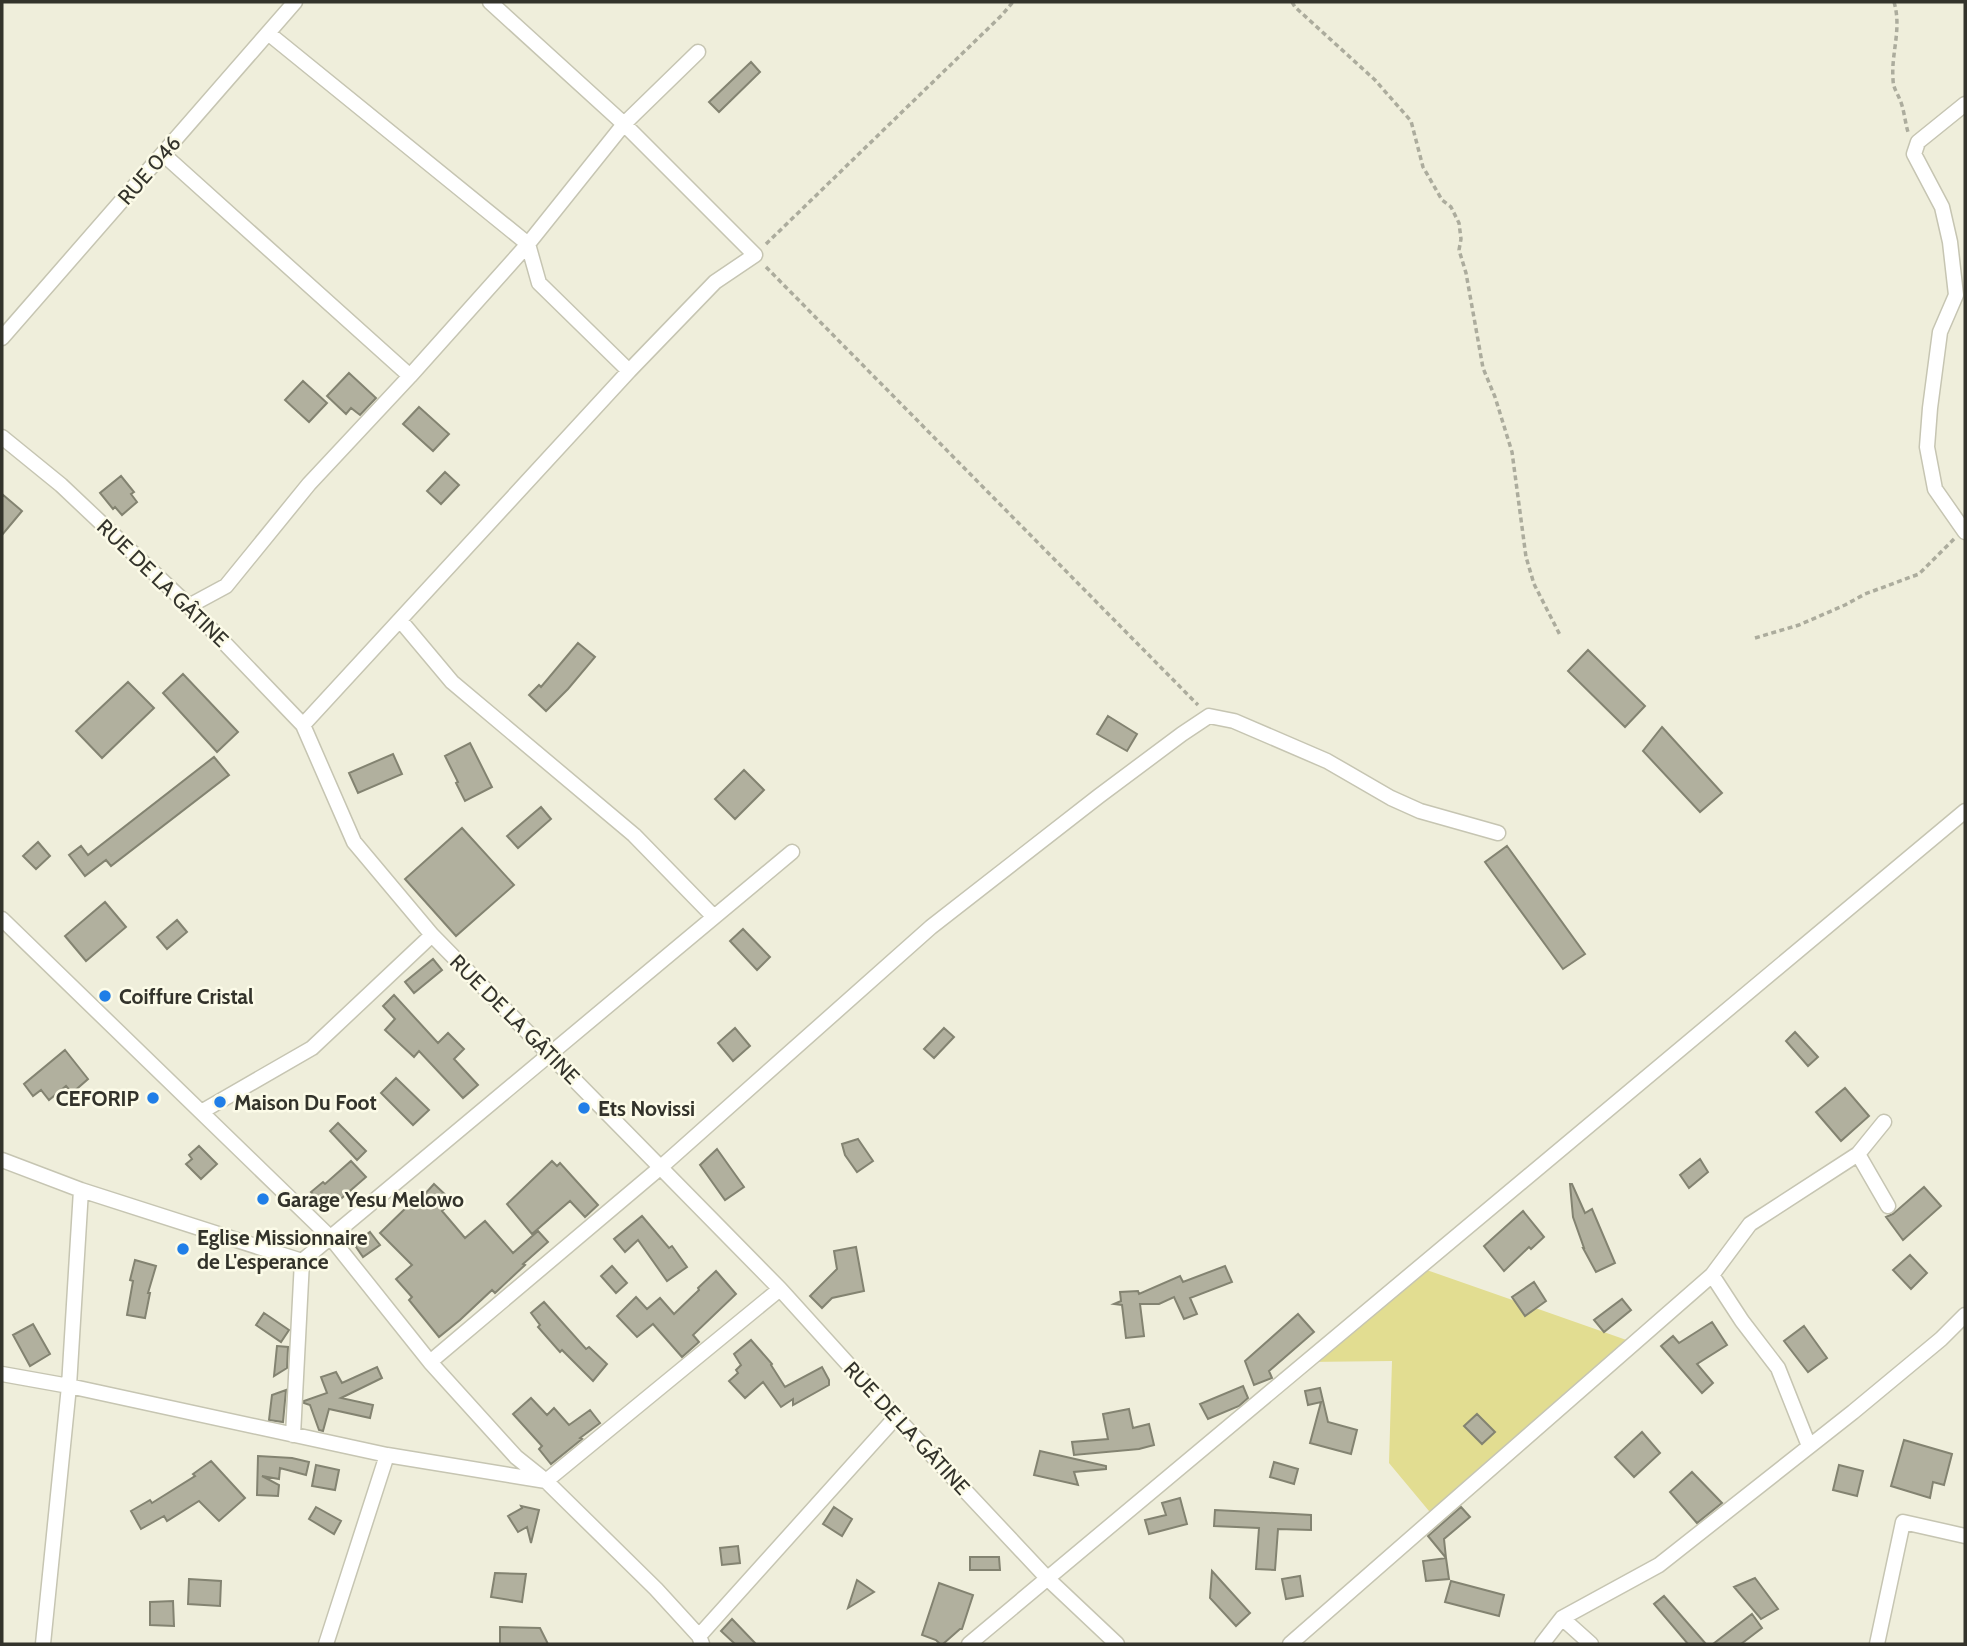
<svg xmlns="http://www.w3.org/2000/svg" width="1967" height="1646" font-family="Cabin,sans-serif">
	<style>
		.green { fill: #e2dd91 }
		.building { fill: #b1b09e; stroke: #838371; stroke-width: 2 }
		.lines { fill: none; stroke-linecap: round; stroke-linejoin: round }
		.street-casing { stroke: #c6c5b2; stroke-width: 17 }
		.path { stroke: #acac9d; stroke-width: 3.5; stroke-dasharray: 5 3.5; stroke-linecap: butt }
		.street { stroke: #fff; stroke-width: 14 }
		.poi-dot { fill: #207ee7; stroke: #fcfbe8; stroke-width: 2.5 }
		.labels { text-anchor: middle; dominant-baseline: central; stroke-width: 5; stroke-linejoin: round; paint-order: stroke }
		.street-label { font-size: 21px; fill: #33332b; stroke: #fcfbe8 }
		.poi-label { font-size: 21px; font-weight: bold; fill: #33332b; stroke: #fcfbe8; text-anchor: start }
	</style>
	<rect width="100%" height="100%" fill="#efeedb"/>
	<path class="green" d="M1421,1268L1635,1343L1434,1517L1389,1463L1392,1361L1306,1362Z"/>
	<path class="building" d="M751,62L760,72L719,112L709,102Z
		M349,373L376,398L360,415L351,408L346,414L327,396Z
		M303,381L327,403L309,422L285,400Z
		M419,407L449,434L433,451L403,424Z
		M445,472L459,485L441,504L427,491Z
		M121,476L134,492L131,494L137,502L122,515L115,507L113,509L100,493Z
		M2,494L22,511L2,535Z
		M578,643L595,657L568,689L546,711L529,695L539,685L541,687Z
		M1588,650L1645,706L1625,727L1568,671Z
		M183,674L238,732L217,752L163,693Z
		M128,682L154,708L102,758L76,731Z
		M1108,716L1137,734L1127,751L1097,734Z
		M1662,727L1722,793L1700,812L1643,751Z
		M470,743L492,787L465,801L456,783L458,782L445,756Z
		M393,754L402,774L358,793L349,773Z
		M214,757L229,775L111,866L106,860L85,876L69,855L81,846L88,855Z
		M744,770L764,790L735,819L715,799Z
		M541,807L551,819L518,848L507,836Z
		M462,828L514,885L456,936L405,879Z
		M38,842L50,856L36,869L23,856Z
		M1507,846L1585,954L1563,969L1485,862Z
		M105,902L126,927L86,961L65,936Z
		M177,920L187,932L167,949L157,937Z
		M743,929L770,957L757,970L730,941Z
		M433,959L442,970L414,993L405,982Z
		M394,995L438,1043L448,1033L464,1049L454,1059L478,1085L463,1098L419,1051L414,1057L385,1030L395,1019L383,1006Z
		M735,1028L750,1046L733,1061L718,1043Z
		M944,1028L954,1037L934,1058L924,1049Z
		M1795,1032L1818,1057L1808,1066L1786,1041Z
		M65,1050L88,1079L72,1093L66,1086L49,1100L41,1090L33,1096L24,1084Z
		M396,1078L429,1110L413,1125L381,1093Z
		M1845,1088L1869,1116L1841,1141L1816,1112Z
		M338,1123L366,1151L357,1160L330,1131Z
		M858,1139L873,1161L857,1172L845,1155L842,1144Z
		M199,1146L217,1164L201,1179L186,1164L192,1159L189,1155Z
		M717,1149L744,1187L725,1200L700,1165Z
		M1700,1159L1708,1172L1689,1188L1680,1175Z
		M351,1161L366,1177L328,1210L311,1192L323,1182L325,1184Z
		M552,1161L557,1166L560,1163L598,1205L585,1217L570,1201L532,1234L507,1204Z
		M434,1184L452,1201L442,1211L465,1238L485,1221L513,1253L538,1231L548,1242L523,1264L525,1265L495,1293L492,1290L460,1320L439,1337L409,1300L412,1297L396,1279L412,1265L380,1233L410,1204L413,1207Z
		M1570,1184H1572L1585,1213L1592,1209L1615,1263L1596,1272L1583,1248H1584L1573,1217Z
		M1924,1187L1941,1206L1903,1240L1886,1217L1893,1214Z
		M1523,1211L1544,1237L1531,1249L1529,1247L1504,1271L1484,1246Z
		M642,1216L669,1248L672,1246L687,1267L667,1281L638,1240L625,1252L614,1239Z
		M370,1232L380,1245L363,1257L354,1244Z
		M856,1247L864,1291L832,1298L822,1308L810,1296L837,1269L834,1251Z
		M1910,1255L1927,1273L1911,1289L1893,1270Z
		M135,1260L156,1266L148,1293H150L145,1318L127,1315L133,1281L130,1280Z
		M612,1266L627,1283L616,1293L601,1276Z
		M1225,1266L1232,1282L1190,1298L1197,1314L1184,1319L1174,1297L1159,1304H1140L1144,1336L1126,1338L1122,1305L1114,1304L1121,1301L1120,1292L1138,1291L1139,1294L1180,1276L1183,1282Z
		M716,1271L736,1294L693,1335L699,1342L682,1357L653,1324L637,1337L617,1316L636,1297L647,1309L660,1298L674,1314L699,1290L698,1288Z
		M1534,1282L1546,1301L1525,1316L1512,1297Z
		M1622,1299L1631,1310L1604,1332L1594,1320Z
		M544,1302L586,1349L589,1347L607,1364L593,1381L562,1350L560,1352L538,1327L540,1325L531,1313Z
		M264,1313L289,1330L281,1342L256,1325Z
		M1298,1314L1314,1332L1269,1371L1272,1378L1254,1385L1245,1361Z
		M1712,1322L1727,1345L1697,1364L1713,1383L1702,1393L1661,1346L1673,1336L1679,1343Z
		M33,1324L50,1354L30,1366L13,1335Z
		M1804,1326L1827,1358L1808,1372L1784,1341Z
		M751,1340L772,1364L771,1365L785,1387L822,1367L829,1380V1385L793,1405V1399L781,1407L763,1382L745,1398L729,1381L738,1373L736,1370L741,1365L734,1354Z
		M277,1346L288,1347L287,1368L274,1376Z
		M377,1367L382,1378L341,1398L373,1405L370,1418L329,1409L323,1431L319,1430L310,1405L304,1403V1401L327,1393L321,1377L336,1372L342,1383Z
		M1243,1386L1248,1398L1239,1406L1208,1419L1200,1404Z
		M1320,1388L1328,1422L1357,1430L1351,1454L1310,1443L1321,1402L1308,1405L1305,1391Z
		M286,1390L283,1422L269,1420L272,1395Z
		M531,1398L547,1415L554,1408L569,1425L590,1410L600,1423L580,1438L582,1439L551,1464L539,1449L542,1446L513,1414Z
		M1129,1409L1133,1428L1149,1424L1154,1445L1139,1449L1074,1455L1072,1442L1108,1439L1103,1414Z
		M1477,1414L1495,1432L1482,1444L1464,1426Z
		M1642,1432L1660,1453L1634,1477L1615,1457Z
		M1904,1440L1952,1454L1944,1485L1933,1482L1930,1498L1891,1486Z
		M1040,1451L1106,1466V1469L1074,1472L1078,1485L1034,1475Z
		M258,1456L292,1458L309,1462L306,1475L280,1468L279,1479L262,1476L279,1485L278,1496L257,1495Z
		M211,1461L245,1498L219,1521L199,1501L167,1521L164,1516L141,1529L131,1511L150,1500L152,1503L195,1476L193,1474Z
		M1274,1462L1298,1469L1294,1484L1270,1477Z
		M316,1465L339,1470L335,1490L312,1486Z
		M1839,1465L1863,1471L1857,1496L1833,1490Z
		M1692,1472L1722,1503L1697,1523L1670,1492Z
		M1180,1498L1187,1524L1149,1534L1145,1520L1166,1515L1162,1503Z
		M521,1506L539,1510L531,1543L527,1527L518,1532L508,1516L522,1508Z
		M316,1507L341,1521L334,1534L309,1519Z
		M834,1507L852,1519L842,1536L823,1524Z
		M1461,1507L1470,1517L1444,1539L1446,1558L1428,1536Z
		M1215,1510L1311,1515V1530L1278,1529L1275,1570L1256,1569L1259,1528L1214,1526Z
		M738,1546L740,1563L722,1565L720,1548Z
		M970,1557H999L1000,1570H970Z
		M1446,1558L1449,1579L1426,1581L1423,1561Z
		M1212,1571L1250,1613L1236,1626L1210,1598Z
		M495,1573L526,1574L522,1602L491,1597Z
		M1300,1576L1303,1596L1286,1599L1282,1579Z
		M1755,1578L1778,1609L1761,1619L1734,1587Z
		M189,1579L221,1581L220,1606L188,1604Z
		M857,1580L874,1592L848,1608Z
		M1451,1581L1504,1595L1499,1616L1445,1602Z
		M939,1583L973,1595L962,1629H960L943,1644H940L936,1640L922,1635Z
		M1664,1596L1706,1644H1688L1654,1604Z
		M173,1601L174,1626L150,1625V1602Z
		M1752,1614L1762,1628L1741,1644H1713Z
		M732,1619L756,1644H735L721,1631Z
		M500,1627L540,1628L548,1644H500Z"/>
	<g class="lines">
		<g class="street-casing">
			<path id="street" d="M268,33L528,244L539,283L629,371
				M1965,104L1918,142L1914,154L1942,207L1950,242L1956,295L1940,332L1930,408L1927,447L1935,489L1965,532
				M163,154L410,376
				M2,338L295,2
				M2,437L61,485L189,606L303,725L354,842L432,935L780,1289L896,1417L1048,1579L1117,1644
				M189,606L226,586L309,484L410,376L528,244L624,124L698,52
				M400,620L452,682L634,835L714,917
				M303,725L629,371L715,282L755,255L624,124L490,2
				M2,919L331,1238L430,1362L516,1457L546,1481L656,1589L699,1636L702,1644
				M201,1112L312,1048L432,935
				M1858,1154L1888,1206
				M2,1160L81,1190L302,1261L792,852
				M1712,1275L1742,1321L1778,1368L1809,1446
				M430,1362L661,1167L931,927L1099,796L1182,734L1209,716L1234,721L1327,761L1391,798L1420,811L1498,833
				M2,1374L69,1386L387,1455L546,1481L780,1289
				M293,1435L302,1261
				M1562,1618L1591,1644
				M699,1636L896,1417
				M43,1644L69,1386L81,1190
				M326,1644L387,1455
				M969,1644L1965,811
				M1290,1644L1712,1275L1750,1224L1858,1154L1884,1122
				M1542,1644L1562,1618L1659,1565L1853,1412L1941,1339L1965,1315
				M1877,1644L1903,1522L1965,1536"/>
		</g>
		<path class="path" d="M1292,2L1295,7L1375,80L1411,121L1423,167L1442,200L1451,207L1459,223L1461,239L1459,250L1466,273L1483,368L1495,397L1512,452L1526,557L1534,584L1561,637
			M1894,2C1902,29 1891,53 1893,79C1893,88 1897,92 1900,100C1904,109 1905,122 1908,132
			M766,244L1002,15L1013,2
			M766,267L1198,705
			M1755,638L1799,625L1845,605L1865,594L1919,574L1954,539"/>
		<use href="#street" class="street"/>
	</g>
	<g class="poi-dot">
		<circle cx="105" cy="996" r="7"/>
		<circle cx="153" cy="1098" r="7"/>
		<circle cx="220" cy="1102" r="7"/>
		<circle cx="584" cy="1108" r="7"/>
		<circle cx="263" cy="1199" r="7"/>
		<circle cx="183" cy="1249" r="7"/>
	</g>
	<g class="labels">
		<g class="street-label">
			<text transform="translate(149 170) rotate(-49)">RUE 046</text>
			<text transform="translate(163 583) rotate(44)">RUE DE LA GÂTINE</text>
			<text transform="translate(515 1019) rotate(45)">RUE DE LA GÂTINE</text>
			<text transform="translate(907 1428) rotate(47)">RUE DE LA GÂTINE</text>
		</g>
		<g class="poi-label">
			<text x="119" y="996">Coiffure Cristal</text>
			<text x="139" y="1098" text-anchor="end">CEFORIP</text>
			<text x="234" y="1102">Maison Du Foot</text>
			<text x="598" y="1108">Ets Novissi</text>
			<text x="277" y="1199">Garage Yesu Melowo</text>
			<text x="197" y="1237">Eglise Missionnaire<tspan x="197" dy="24">de L'esperance</tspan></text>
		</g>
	</g>
	<rect width="1967" height="1646" fill="none" stroke="#33332b" stroke-width="7"/>
</svg>
